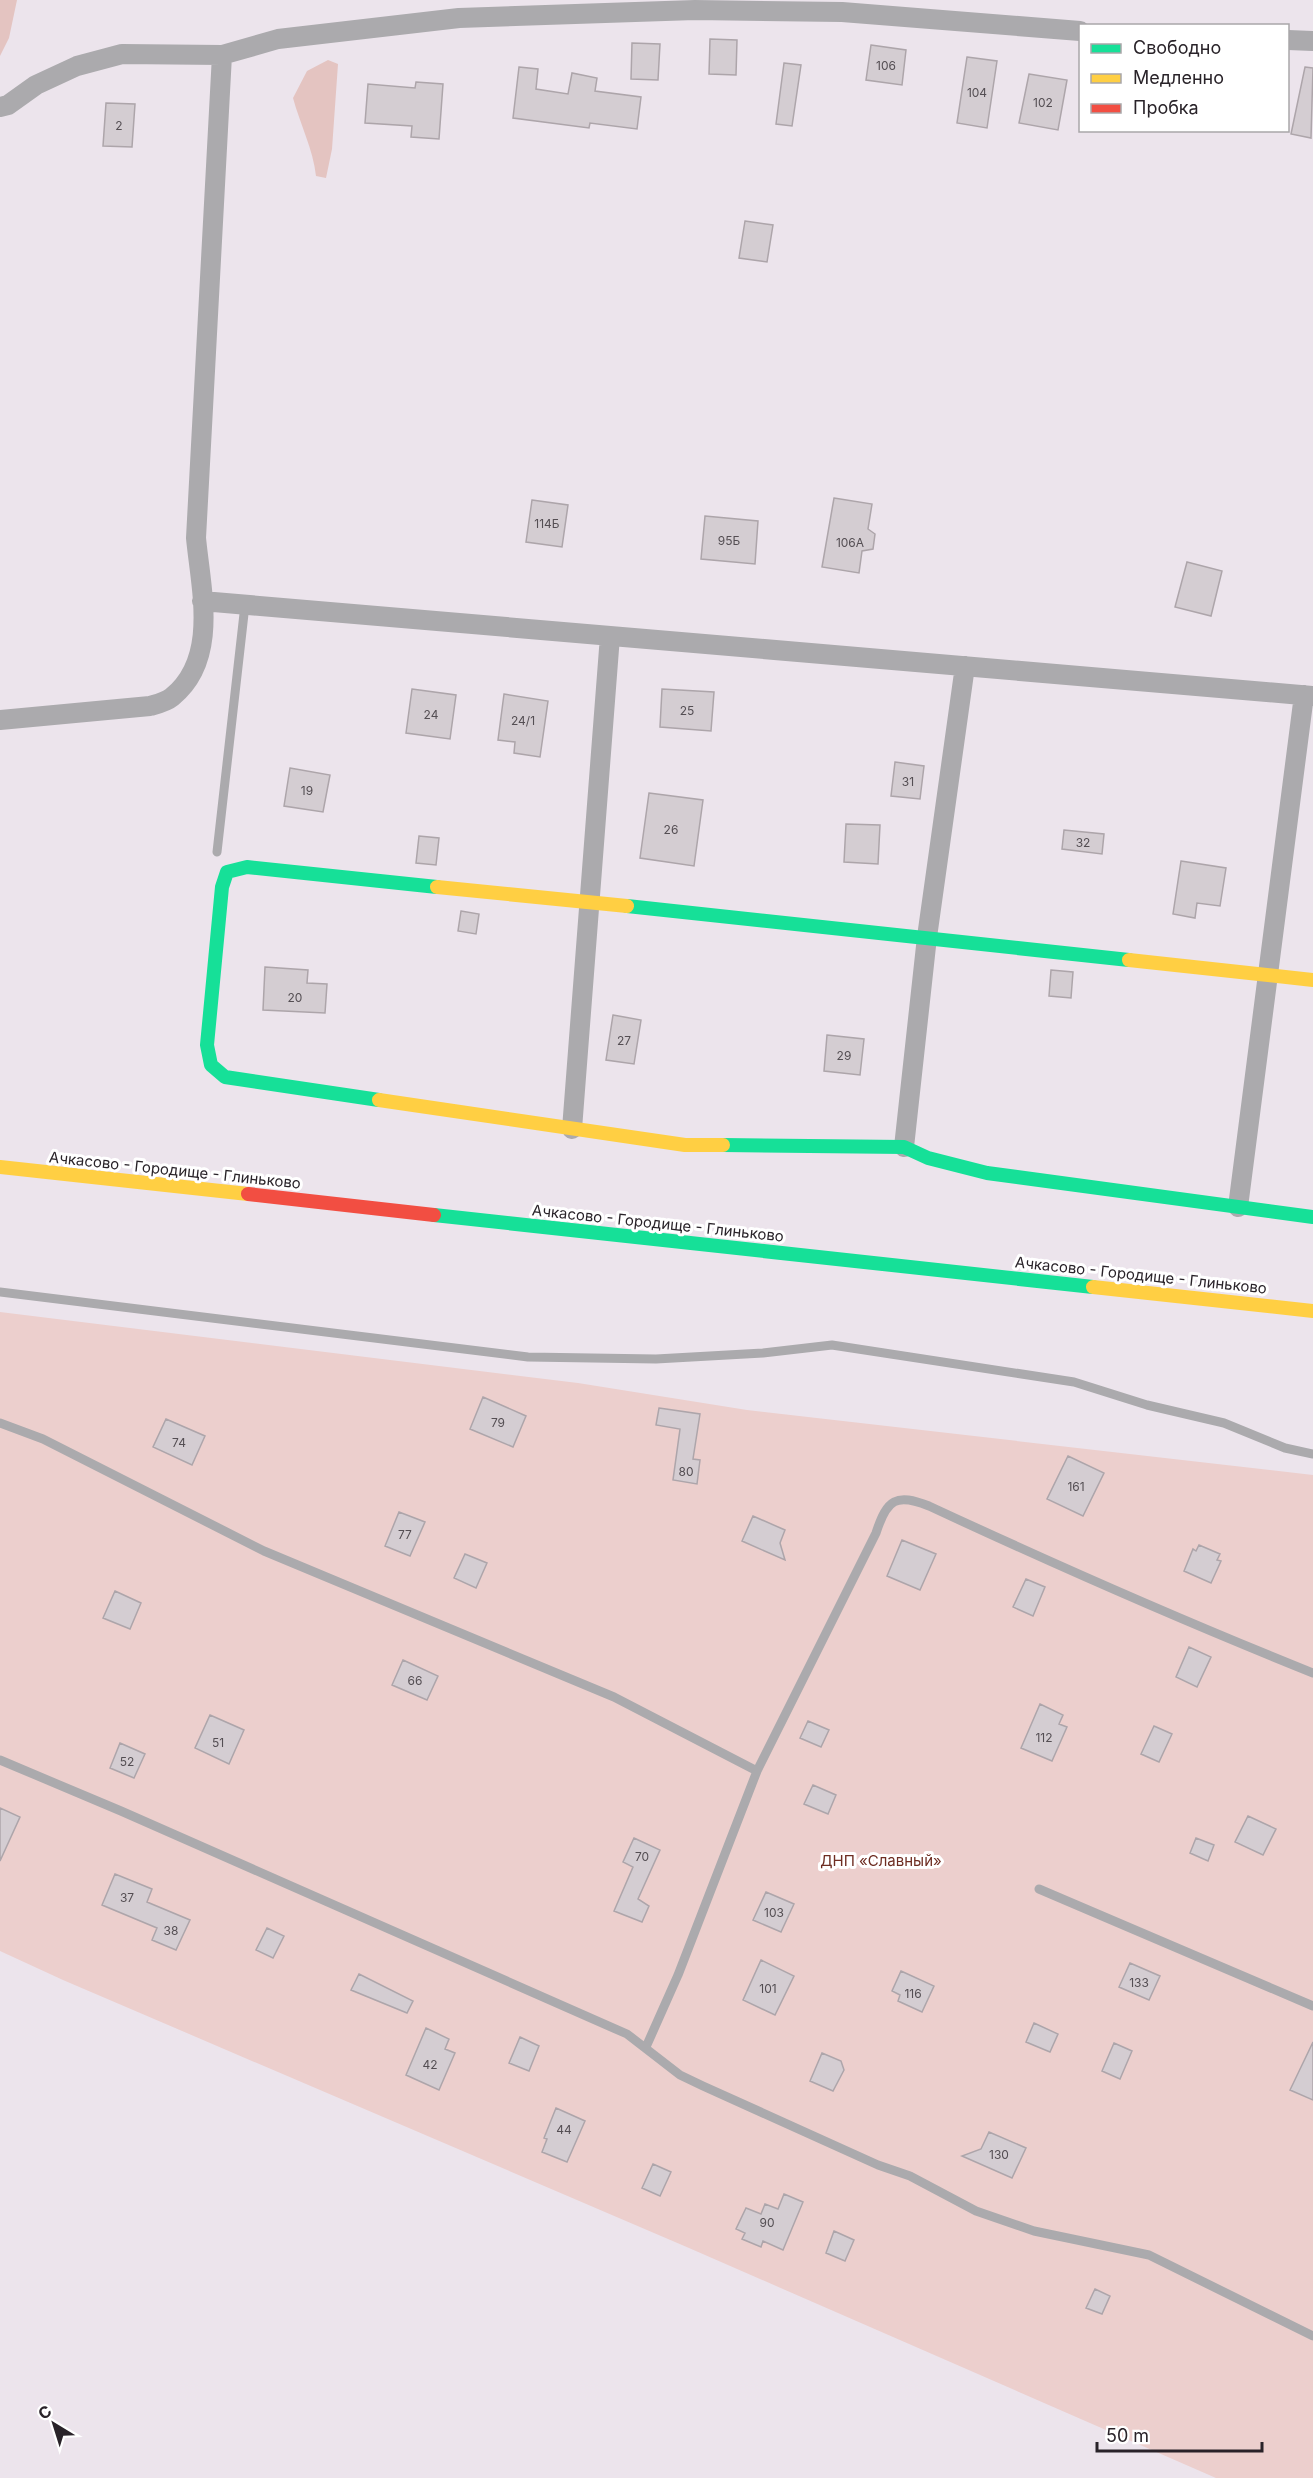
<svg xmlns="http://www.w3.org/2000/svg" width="1313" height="2478" font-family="Inter,sans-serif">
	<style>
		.green { fill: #eccfcd }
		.forest { fill: #e4c4c1 }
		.building { fill: #d4cdd2; stroke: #ada5aa; stroke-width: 1.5 }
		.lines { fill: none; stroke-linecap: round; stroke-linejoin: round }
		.lane { stroke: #abaaad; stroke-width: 9 }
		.street { stroke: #abaaad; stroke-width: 20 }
		.fast { stroke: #16e098; stroke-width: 14 }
		.slow { stroke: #ffcf43; stroke-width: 14 }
		.jam { stroke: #f24e42; stroke-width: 14 }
		.labels { text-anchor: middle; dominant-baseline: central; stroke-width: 6; stroke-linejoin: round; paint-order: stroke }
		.number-label { font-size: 12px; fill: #544e53 }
		.street-label { font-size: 15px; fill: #292329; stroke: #fff }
		.park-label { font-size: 15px; fill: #6e2d22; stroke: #fff }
	</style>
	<rect width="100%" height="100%" fill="#ece4ec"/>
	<path class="green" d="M0,1312L578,1383L747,1410L1313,1475V2478H1216L689,2248L63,1980L0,1951Z"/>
	<path class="forest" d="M0,0H17L9,38L0,56Z
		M328,60L338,64L332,149L326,178L316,176C313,149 300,124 293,98L307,71Z"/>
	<path class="building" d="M710,39L737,40L736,75L709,74Z
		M632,43L660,44L658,80L631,79Z
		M871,45L906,50L902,85L866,80Z
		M967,57L997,61L987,128L957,123Z
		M784,63L801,65L792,126L776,124Z
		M519,67L538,69L536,89L568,94L572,73L597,78L595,91L641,97L637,129L590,123L589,128L513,118Z
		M1305,67L1313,68L1311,138L1291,134Z
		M1029,74L1067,80L1058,130L1019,123Z
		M416,82L443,84L439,139L411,137L412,126L365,123L368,84L415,88Z
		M106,103L135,104L132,147L103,146Z
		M745,221L773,225L767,262L739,258Z
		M834,498L872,504L868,529L875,534L873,549L862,551L859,573L822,567Z
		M532,500L568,505L562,547L526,542Z
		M705,516L758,521L755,564L701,559Z
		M1187,562L1222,571L1211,616L1175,607Z
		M412,689L456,695L450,739L406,733Z
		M662,689L714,692L711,731L660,727Z
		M504,694L548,701L540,757L514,753L515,742L498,740Z
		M895,762L924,766L920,799L891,796Z
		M290,768L330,775L323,812L284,806Z
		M649,793L703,800L694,866L640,858Z
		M846,824L880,825L878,864L844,862Z
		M1064,830L1104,834L1102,854L1062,849Z
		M419,836L439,838L436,865L416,863Z
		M1181,861L1226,868L1220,906L1197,903L1195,918L1173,914Z
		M461,911L479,914L476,934L458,931Z
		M265,967L308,970L307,983L327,984L325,1013L263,1010Z
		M1051,970L1073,972L1071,998L1049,996Z
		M613,1015L641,1020L634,1064L606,1060Z
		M827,1035L864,1039L860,1075L824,1071Z
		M483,1397L526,1416L513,1447L470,1429Z
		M659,1408L700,1414L693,1459L700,1460L697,1484L673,1480L680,1429L656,1425Z
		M166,1419L205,1436L192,1465L153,1447Z
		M1068,1456L1104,1473L1083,1516L1047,1499Z
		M399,1512L425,1522L410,1556L385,1546Z
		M753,1516L785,1530L780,1543L785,1560L742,1541Z
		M902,1540L936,1554L920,1590L887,1576Z
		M1199,1545L1220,1554L1217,1560L1221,1561L1211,1583L1184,1571L1193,1549L1196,1551Z
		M465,1554L487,1563L476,1588L454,1578Z
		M1026,1579L1045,1587L1033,1616L1013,1607Z
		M115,1591L141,1603L130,1629L103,1618Z
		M1189,1647L1211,1657L1197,1687L1176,1677Z
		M403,1660L438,1676L427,1700L392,1685Z
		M1040,1704L1063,1715L1059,1724L1067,1727L1052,1761L1021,1748Z
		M210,1715L244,1730L229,1764L195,1748Z
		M808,1721L829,1730L821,1747L800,1738Z
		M1154,1726L1172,1734L1159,1762L1141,1754Z
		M120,1743L145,1754L134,1778L110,1768Z
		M813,1785L836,1795L828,1814L804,1804Z
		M0,1808L20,1817L0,1861Z
		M1248,1816L1276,1829L1263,1855L1235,1842Z
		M634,1838L660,1850L638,1899L649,1906L642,1922L614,1911L633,1867L623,1862Z
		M1196,1838L1214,1845L1208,1861L1190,1853Z
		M115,1874L152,1889L147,1902L190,1920L176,1950L152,1940L157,1928L102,1905Z
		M766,1892L794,1904L781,1932L753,1920Z
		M267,1928L284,1936L273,1958L256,1950Z
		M761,1960L794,1976L775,2015L743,2000Z
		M1130,1963L1160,1976L1149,2000L1119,1987Z
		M901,1971L934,1986L922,2012L898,2001L900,1995L892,1991Z
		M359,1974L413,2001L407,2013L351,1990Z
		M1034,2023L1058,2034L1050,2052L1026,2042Z
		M426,2028L449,2039L445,2049L455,2053L439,2090L406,2075Z
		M520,2037L539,2046L529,2071L509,2063Z
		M1313,2042V2100L1290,2090Z
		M1114,2043L1132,2051L1120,2079L1102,2071Z
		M822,2053L841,2061L844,2070L833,2091L810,2081Z
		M556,2108L585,2121L567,2162L542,2152L547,2139L544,2138Z
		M989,2132L1026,2148L1012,2178L962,2156L981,2149Z
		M653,2164L671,2172L660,2196L642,2188Z
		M784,2194L803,2202L783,2250L763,2241L761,2247L742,2239L745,2233L736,2229L746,2208L761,2214L765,2204L778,2209Z
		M834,2231L854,2240L845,2261L826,2253Z
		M1095,2289L1110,2296L1102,2314L1086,2308Z"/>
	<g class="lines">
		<path class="lane" d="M217,852L245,605
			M0,1292L528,1357L656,1359L763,1353L832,1345L1074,1382L1147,1405L1224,1423L1285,1448L1313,1454
			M0,1423L43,1439L264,1551L614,1697L757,1771
			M0,1760L121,1811L627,2034L680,2075L703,2086L878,2165L910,2176L976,2211L1034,2231L1149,2255L1313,2336
			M1039,1889L1313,2006
			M646,2047L678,1975L757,1771L876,1533C887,1499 896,1493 929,1506C1056,1565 1183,1621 1313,1673"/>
		<path class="street" d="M1288,40L1313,41
			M0,107L8,105L36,85L77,66L122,54L222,55L278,39L459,18L695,10L842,12L1080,31
			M202,601L1313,696
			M0,720L150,706C157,704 166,702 172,697C219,659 201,590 196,538L222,55
			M572,1129L610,636
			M904,1147L927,937L965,666
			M1238,1207L1304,695"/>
		<path class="fast" d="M627,906L1129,960
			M379,1100L225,1077L211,1065L207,1045L222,887L227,872L247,867L437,887
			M723,1145L904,1147L928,1158L987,1173L1313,1217
			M434,1215L1093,1287"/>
		<path class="slow" d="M437,887L627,906
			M1129,960L1313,980
			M379,1100L685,1145H723
			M0,1167L248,1194
			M1093,1287L1313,1311"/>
		<path class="jam" d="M248,1194L434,1215"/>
	</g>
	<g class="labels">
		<g class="number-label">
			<text x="886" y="65">106</text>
			<text x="977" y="92">104</text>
			<text x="1043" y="102">102</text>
			<text x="119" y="125">2</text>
			<text x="547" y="523">114Б</text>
			<text x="729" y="540">95Б</text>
			<text x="850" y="542">106А</text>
			<text x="687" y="710">25</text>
			<text x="431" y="714">24</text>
			<text x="523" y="720">24/1</text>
			<text x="908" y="781">31</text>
			<text x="307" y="790">19</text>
			<text x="671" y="829">26</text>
			<text x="1083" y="842">32</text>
			<text x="295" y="997">20</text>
			<text x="624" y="1040">27</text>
			<text x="844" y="1055">29</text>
			<text x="498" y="1422">79</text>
			<text x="179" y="1442">74</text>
			<text x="686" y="1471">80</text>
			<text x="1076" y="1486">161</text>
			<text x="405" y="1534">77</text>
			<text x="415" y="1680">66</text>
			<text x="1044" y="1737">112</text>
			<text x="218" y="1742">51</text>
			<text x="127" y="1761">52</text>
			<text x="642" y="1856">70</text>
			<text x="127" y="1897">37</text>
			<text x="774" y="1912">103</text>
			<text x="171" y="1930">38</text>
			<text x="1139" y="1982">133</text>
			<text x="768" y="1988">101</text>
			<text x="913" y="1993">116</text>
			<text x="430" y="2064">42</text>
			<text x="564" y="2129">44</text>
			<text x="999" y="2154">130</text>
			<text x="767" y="2222">90</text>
		</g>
		<g class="street-label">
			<text transform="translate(175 1170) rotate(6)">Ачкасово - Городище - Глиньково</text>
			<text transform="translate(658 1223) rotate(6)">Ачкасово - Городище - Глиньково</text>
			<text transform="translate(1141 1275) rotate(6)">Ачкасово - Городище - Глиньково</text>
		</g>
		<g class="park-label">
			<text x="881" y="1860">ДНП «Славный»</text>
		</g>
	</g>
	<rect x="1079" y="24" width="210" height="108" fill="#ffffff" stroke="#a9a7a9" stroke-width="1.5"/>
	<rect x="1091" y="44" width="30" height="9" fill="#16e098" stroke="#a9a7a9" stroke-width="1.5"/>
	<text x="1133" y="54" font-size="18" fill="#292329">Свободно</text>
	<rect x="1091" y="74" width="30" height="9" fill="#ffcf43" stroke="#a9a7a9" stroke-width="1.5"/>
	<text x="1133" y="84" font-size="18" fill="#292329">Медленно</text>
	<rect x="1091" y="104" width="30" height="9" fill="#f24e42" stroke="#a9a7a9" stroke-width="1.5"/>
	<text x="1133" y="114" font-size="18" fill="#292329">Пробка</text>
	<g transform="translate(54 2424) rotate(322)" stroke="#ffffff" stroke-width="4.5" paint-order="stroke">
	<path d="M0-4.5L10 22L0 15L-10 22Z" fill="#292329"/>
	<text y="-9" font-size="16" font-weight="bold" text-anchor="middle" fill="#292329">С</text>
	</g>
	<path d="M1097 2442v9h165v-9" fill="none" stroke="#292329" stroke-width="3"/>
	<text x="1106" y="2442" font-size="18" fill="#292329" stroke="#ffffff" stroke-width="4.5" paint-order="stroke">50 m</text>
</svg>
